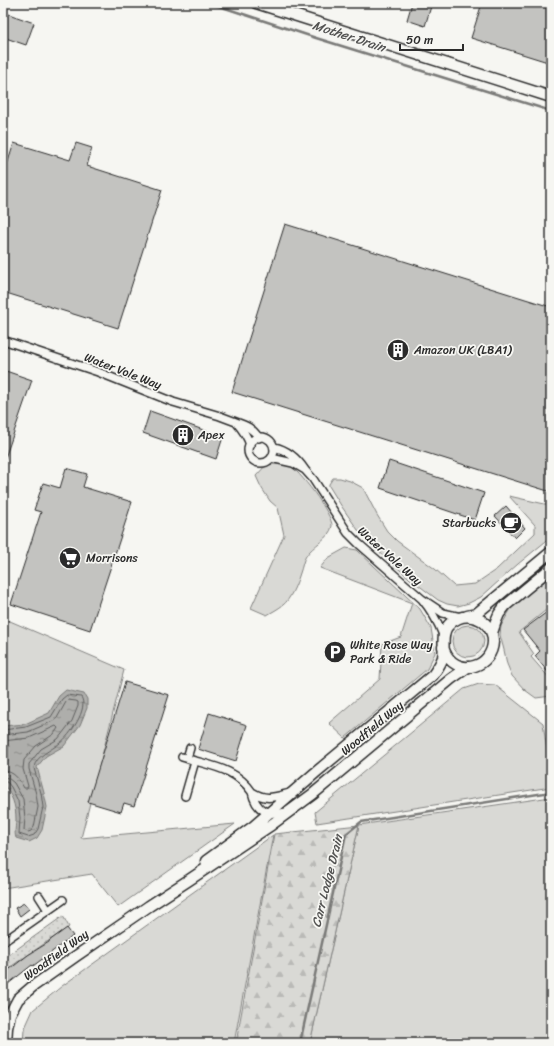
<svg xmlns="http://www.w3.org/2000/svg" width="554" height="1046" font-family="Sriracha,sans-serif">
	<style>
		.grass { fill: #d9d9d5; stroke: #828280 }
		.forest { fill: url(#forest-firs); stroke: #828280 }
		.park { fill: url(#park-dots); stroke: #828280 }
		.water { fill: url(#water-ripples); stroke: #7a7a78 }
		.lines { fill: none; stroke-linecap: round; stroke-linejoin: round }
		.shore { stroke: #5f5f5e; stroke-width: 1 }
		.stream { stroke: #7a7a78; stroke-width: 2.5 }
		.building { fill: #c3c3c0; stroke: #2b2b2b }
		.street-casing { stroke: #2b2b2b; stroke-width: 10 }
		.secondary-casing { stroke: #2b2b2b; stroke-width: 13 }
		.street { stroke: #f6f6f2; stroke-width: 7 }
		.secondary { stroke: #f6f6f2; stroke-width: 10 }
		.labels { text-anchor: middle; dominant-baseline: central; stroke-width: 3.5; stroke-linejoin: round; paint-order: stroke }
		.poi-label { font-size: 12px; fill: #2b2b2b; stroke: #f6f6f2; text-anchor: start }
		.street-label { font-size: 12px; fill: #2b2b2b; stroke: #f6f6f2 }
		.water-label { font-size: 13px; font-style: italic; fill: #525251; stroke: #f6f6f2 }
	</style>
	<defs>
		<pattern id="forest-firs" width="22" height="20" patternUnits="userSpaceOnUse"><rect width="22" height="20" fill="#d9d9d5"/><path d="M5 1l3.5 6h-7zM16 11l3.5 6h-7z" fill="#babab7"/></pattern>
		<pattern id="park-dots" width="8" height="8" patternUnits="userSpaceOnUse"><rect width="8" height="8" fill="#d9d9d5"/><path d="M2 2h.1M6 6h.1" fill="none" stroke="#babab7" stroke-width="1.8" stroke-linecap="round"/></pattern>
		<pattern id="water-ripples" width="26" height="14" patternUnits="userSpaceOnUse"><rect width="26" height="14" fill="#aeaeab"/><path d="M2 4q2-2 4 0t4 0M15 11q2-2 4 0t4 0" fill="none" stroke="#8e8e8b"/></pattern>
	</defs>
	<rect width="100%" height="100%" fill="#f6f6f2"/>
	<filter id="ink" filterUnits="userSpaceOnUse"><feTurbulence type="fractalNoise" baseFrequency=".025" numOctaves="2"/><feDisplacementMap in="SourceGraphic" scale="8" xChannelSelector="R" yChannelSelector="G"/><feConvolveMatrix kernelMatrix="1 2 1 2 8 2 1 2 1" color-interpolation-filters="sRGB"/></filter>
	<g filter="url(#ink)">
		<path class="grass" d="M276,464C279,464 284,464 288,465C298,468 333,515 332,526C330,538 312,546 306,556C303,560 302,568 300,573C297,583 290,600 283,605C278,609 272,612 267,615L251,608L284,535L278,508L270,501L261,487L256,476L266,465Z
			M333,478H340L350,481L363,488L377,515L387,531L397,541L435,569L454,586L475,584L497,569L535,533V525L509,496L549,505L551,504V537L518,564L481,597L469,603L458,606L447,604L438,600L409,578L376,549L358,530L342,507L329,486V484Z
			M346,548L357,550L420,609L431,628L435,653L427,669L345,738L329,723L380,679L382,644L401,637L412,603L320,568L328,558Z
			M551,576V606L519,632L534,654L531,657L551,680V696L536,698L525,690L512,676L507,664L504,650L500,635L501,626L513,605L540,585Z
			M3,618L124,670L81,838L235,824L118,907L92,874L3,888Z
			M452 641a16 16 0 1 1 32 0a16 16 0 1 1-32 0Z
			M479,684L495,685L543,723L551,778V787L317,823L315,812L464,689Z
			M551,797V1043H310L359,825Z
			M273,835L234,1043H23L24,1030L33,1010L62,986Z"/>
		<path class="forest" d="M359,825L310,1043H236L274,834Z"/>
		<path class="park" d="M63,916L69,927L3,972V959Z"/>
		<path class="water" d="M66,690L84,694L87,699V708L80,725L64,746L46,756L37,767L44,793L47,807L42,830L37,838L29,842L16,838C14,832 16,826 16,819C16,806 12,794 3,784V726L25,724L49,713L59,696Z"/>
		<g class="lines">
			<path class="shore" d="M3,730L26,727L51,717L62,699L67,695L81,697C89,708 70,736 60,743C52,750 35,756 34,768L41,793L43,807L38,829L34,835L28,837L19,834L20,818L18,801L11,787L7,782H3
				M3,735L28,732L53,721L57,718L66,702L68,700L76,701L78,702V706L72,721L58,739L41,749L29,764V769L36,794L38,807L34,827L31,831L28,832L24,830L25,818L23,799L14,783L8,778L3,777
				M3,741L29,738L56,726L58,728L54,734L36,746L24,760L23,769L28,786L27,788H24C19,779 14,771 3,771"/>
			<path class="stream" d="M210,3L316,38L551,111
				M300,1043L346,834L361,822L551,792"/>
		</g>
		<path class="building" d="M412,3H432L425,26L407,20Z
			M482,3H551V63L471,38Z
			M3,12L34,23L26,45L3,37Z
			M14,143L70,160L76,143L92,148L87,166L162,190L118,328L3,292V177Z
			M285,224L551,307V492L232,392Z
			M3,370L32,380L4,461H3Z
			M150,411L223,437L216,459L143,433Z
			M389,461L484,493L475,520L380,488Z
			M66,468L87,474L83,487L132,502L90,630L11,604L41,512L34,510L43,483L60,488Z
			M506,506L525,528L515,538L495,516Z
			M551,609V676L535,656L540,651L523,630Z
			M125,682L169,695L134,806L124,803L121,812L88,802Z
			M209,713L247,725L236,761L198,749Z
			M24,903L29,909L20,916L15,908Z
			M67,928L73,936L33,966L32,965L3,988V976L6,973V972L28,955L49,942V941Z"/>
		<g class="lines">
			<g class="street-casing">
				<path id="street" d="M3,340L98,372L173,402L220,416L236,422
					M248 450a13 13 0 1 1 26 0a13 13 0 1 1-26 0Z
					M250,445C247,435 242,429 236,422C247,426 252,428 259,438
					M271,458L293,463L305,470C297,458 288,450 274,447
					M305,470L313,479L348,533L359,544L422,599
					M443,635C438,622 431,610 422,599L443,613L461,617
					M182,757C209,766 235,767 252,792
					M187,758L190,748
					M185,796L195,761
					M286,812C268,816 256,811 252,792C267,801 274,797 290,793
					M39,896L48,910
					M3,942L63,900"/>
			</g>
			<g class="secondary-casing">
				<path id="secondary" d="M256,3L551,97
					M467,616L476,614L551,552
					M492,633L496,621L499,614L505,606L551,568
					M206,861L254,826L315,773L433,675C437,669 441,664 443,657C445,647 441,636 447,627C453,619 463,615 472,617C479,618 485,622 489,628C492,632 493,637 493,642C492,666 461,677 447,656C445,653 444,650 443,647
					M6,1043L7,1028L10,1014L18,999L32,987L76,956L149,906L189,880L271,825L313,794L451,679L468,667"/>
			</g>
			<use href="#street" class="street"/>
			<use href="#secondary" class="secondary"/>
		</g>
	</g>
	<defs>
		<g id="building-disc" transform="scale(1.15)"><circle r="9.5" fill="#2b2b2b" stroke="#f6f6f2"/><path d="M-4-6H4V6H1V3H-1V6H-4ZM-2.5-4.3h1.7v1.8h-1.7ZM.8-4.3h1.7v1.8H.8ZM-2.5-1h1.7V.8h-1.7ZM.8-1h1.7V.8H.8Z" fill="#fff"/></g>
		<g id="cafe-disc" transform="scale(1.15)"><circle r="9.5" fill="#2b2b2b" stroke="#f6f6f2"/><path d="M-5.5-4.5H6V0H3Q3 3.5 0 3.5H-2.5Q-5.5 3.5-5.5 0ZM3-3.2v2h1.7v-2ZM-6 4.5H4V6H-6Z" fill="#fff"/></g>
		<g id="supermarket-disc" transform="scale(1.15)"><circle r="9.5" fill="#2b2b2b" stroke="#f6f6f2"/><path d="M-6-5.5h2.5l.6 2H6L4.5 2H-2.5L-4.4-4H-6ZM-1.5 3.2a1.3 1.3 0 1 0 .1 0ZM3 3.2a1.3 1.3 0 1 0 .1 0Z" fill="#fff"/></g>
		<g id="parking-disc" transform="scale(1.15)"><circle r="9.5" fill="#2b2b2b" stroke="#f6f6f2"/><path d="M-3.5-5.5H1a3.5 3.5 0 0 1 0 7H-1V5.5H-3.5ZM-1-3.4V-.6H.8a1.4 1.4 0 0 0 0-2.8Z" fill="#fff"/></g>
	</defs>
	<g fill-rule="evenodd">
		<use href="#building-disc" x="398" y="350"/>
		<use href="#building-disc" x="183" y="435"/>
		<use href="#cafe-disc" x="511" y="523"/>
		<use href="#supermarket-disc" x="70" y="558"/>
		<use href="#parking-disc" x="335" y="652"/>
	</g>
	<g class="labels">
		<g class="poi-label">
			<text x="414" y="350">Amazon UK (LBA1)</text>
			<text x="198" y="435">Apex</text>
			<text x="496" y="523" text-anchor="end">Starbucks</text>
			<text x="86" y="558">Morrisons</text>
			<text x="350" y="645">White Rose Way<tspan x="350" dy="14">Park &amp; Ride</tspan></text>
		</g>
		<g class="street-label">
			<text transform="translate(123 371) rotate(21)">Water Vole Way</text>
			<text transform="translate(390 556) rotate(42)">Water Vole Way</text>
			<text transform="translate(372 728) rotate(-40)">Woodfield Way</text>
			<text transform="translate(56 955) rotate(-36)">Woodfield Way</text>
		</g>
		<g class="water-label">
			<text transform="translate(349 36) rotate(18)">Mother Drain</text>
			<text transform="translate(327 881) rotate(-76)">Carr Lodge Drain</text>
		</g>
	</g>
	<rect width="554" height="1046" fill="none" stroke="#f6f6f2" stroke-width="16"/>
	<rect x="8" y="8" width="538" height="1030" fill="none" stroke="#2b2b2b" stroke-width="1.5" filter="url(#ink)"/>
	<path d="M400 44v6h63v-6" fill="none" stroke="#2b2b2b" stroke-width="2"/>
	<text x="406" y="44" font-size="12" fill="#2b2b2b" stroke="#f6f6f2" stroke-width="3" paint-order="stroke">50 m</text>
</svg>
